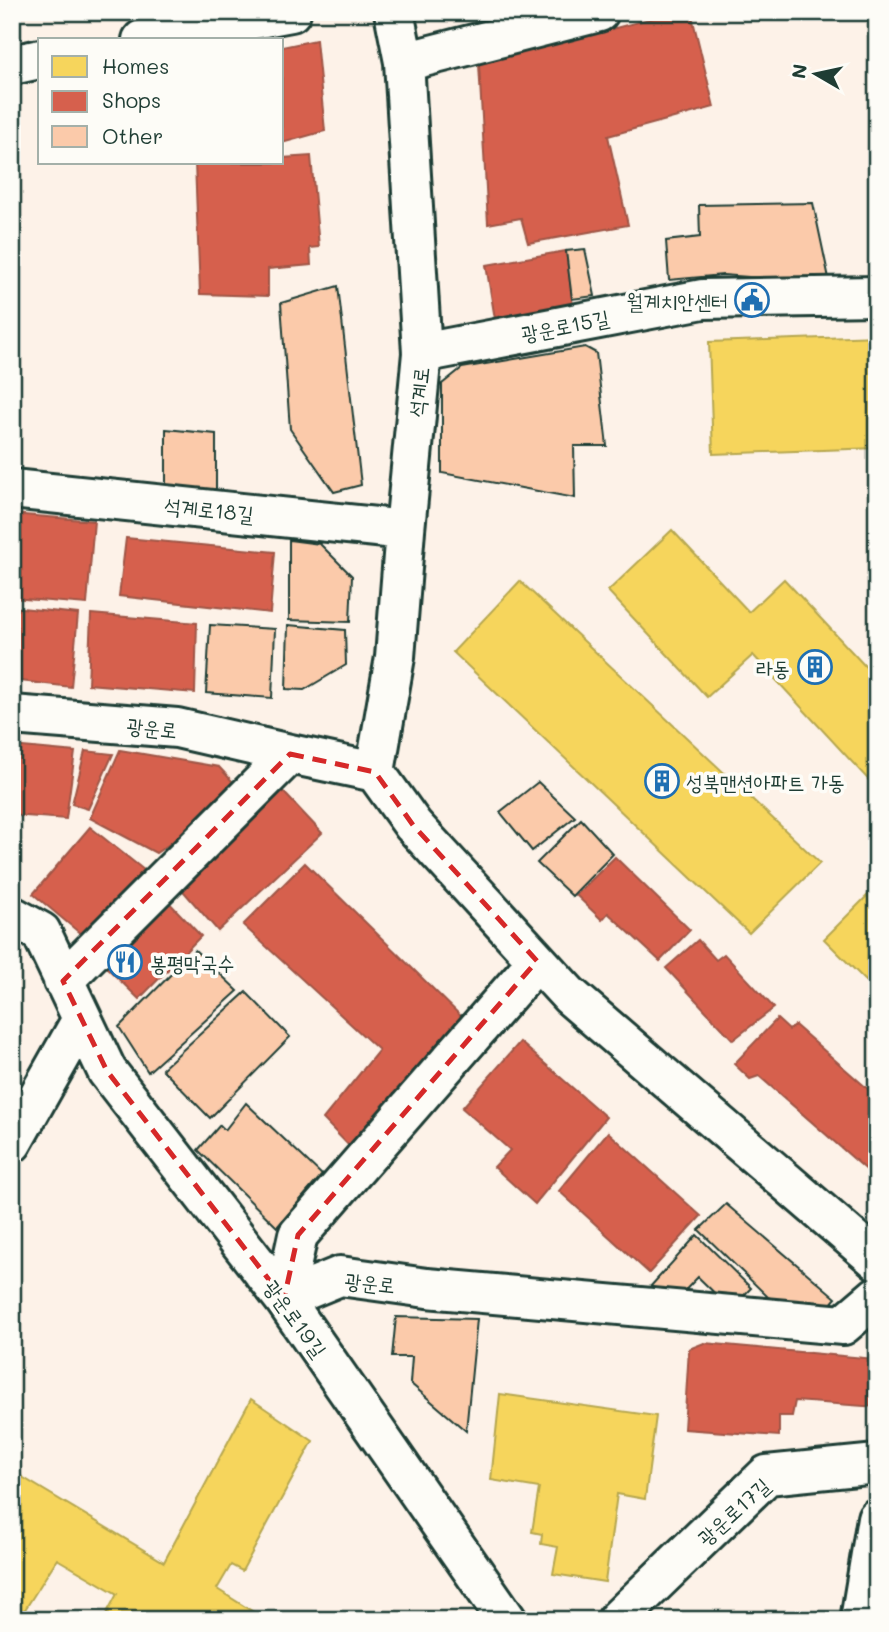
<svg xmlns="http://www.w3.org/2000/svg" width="889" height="1632" font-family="Mali,'Poor Story',sans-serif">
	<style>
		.homes { fill: #f6d55c; stroke: #b6a750; stroke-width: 2 }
		.shops { fill: #d6604d; stroke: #9f5646; stroke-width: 2 }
		.building { fill: #fbcaaa; stroke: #1f3d34; stroke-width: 2 }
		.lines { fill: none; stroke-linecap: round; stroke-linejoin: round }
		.minor-casing { stroke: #1f3d34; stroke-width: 44 }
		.minor { stroke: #fdfcf7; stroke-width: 38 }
		.marked { fill: none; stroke: #d62828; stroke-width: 5; stroke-dasharray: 14 9; stroke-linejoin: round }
		.labels { text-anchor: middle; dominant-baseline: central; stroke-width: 7; stroke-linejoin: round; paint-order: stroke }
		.poi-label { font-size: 21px; fill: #1f3d34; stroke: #fdfcf7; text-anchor: end }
		.street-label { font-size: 21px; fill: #1f3d34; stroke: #fdfcf7 }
	</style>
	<rect width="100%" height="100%" fill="#fdf2e8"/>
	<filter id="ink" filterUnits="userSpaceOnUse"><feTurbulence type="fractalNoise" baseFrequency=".0143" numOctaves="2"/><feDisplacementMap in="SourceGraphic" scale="14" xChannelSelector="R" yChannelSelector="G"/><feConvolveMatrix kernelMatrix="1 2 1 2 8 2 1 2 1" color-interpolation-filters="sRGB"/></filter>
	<g filter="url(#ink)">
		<path class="homes" d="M877,336V448L713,454L709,342Z
			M672,530L749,612L784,579L877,679V789L753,655L707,697L608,591Z
			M520,581L820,863L749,933L453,652Z
			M877,886V992L824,939Z
			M500,1394L656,1416L645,1499L617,1494L605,1582L553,1574L558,1547L541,1544L542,1534L532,1532L539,1488L491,1480Z
			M251,1399L313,1441L242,1571L231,1565L217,1589L266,1620H103L117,1594L57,1559L19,1619L12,1615V1471L164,1562Z"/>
		<path class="shops" d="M676,12H691L714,107L608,136L628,225L528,243L521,218L488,224L479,64Z
			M316,40L325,131L282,143V47Z
			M311,156L319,247L310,248L311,265L268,269V296L200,294L195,163H282V158Z
			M566,251L573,307L495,319L486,265Z
			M12,514L94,521L87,604L12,598Z
			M126,538L275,552L270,613L119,596Z
			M12,607L78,614L71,687L12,680Z
			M91,614L197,623L195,693L88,684Z
			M12,746L75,752L66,819L12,815Z
			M120,750L219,767L233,782L177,839L156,853L90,818Z
			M85,751L113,754L88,809L72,804Z
			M276,784L322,833L218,931L178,885Z
			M90,827L144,870L82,935L33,894Z
			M615,857L690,930L660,961L608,913L602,920L576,895Z
			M305,863L468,1023L357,1154L323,1119L379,1050L243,925Z
			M162,895L201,936L139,999L98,959Z
			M698,940L716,960L724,954L774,1008L733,1040L666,968Z
			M777,1019L789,1030L795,1025L877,1097V1179L759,1076L750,1079L734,1064Z
			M520,1042L606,1117L535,1204L494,1167L510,1150L462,1108Z
			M608,1132L701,1216L649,1273L559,1191Z
			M704,1343L875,1359L877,1360V1407L795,1401L792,1416H779V1436L684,1429L689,1349Z"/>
		<path class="building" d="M813,203L830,283L723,275L669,280L666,241L700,237L699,205Z
			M585,249L595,296L572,299L566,251Z
			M338,286L361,485L334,492L290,429L281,303Z
			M585,347L596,353L607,446H574L575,498L442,473V384L462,368Z
			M166,429L216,434V491L166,488Z
			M289,540L320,544L352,576L350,622L289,620Z
			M210,625L275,629L272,698L206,693Z
			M288,625L345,630L346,665L304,690L286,689Z
			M538,782L575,817L532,851L500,812Z
			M581,819L613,854L572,896L537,863Z
			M195,950L238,991L148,1072L119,1027Z
			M246,992L290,1037L210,1118L162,1069Z
			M246,1103L322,1175L277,1227L198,1150L220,1125L225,1130Z
			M726,1204L836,1298L824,1312L794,1309L768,1297L699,1230Z
			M697,1235L751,1288L731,1309L698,1277L671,1305L650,1287Z
			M396,1317L477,1319L466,1431L410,1383L412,1357H392Z"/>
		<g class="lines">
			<g class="minor-casing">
				<path id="minor" d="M142,40L291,12
					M404,62L599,12
					M12,65L40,59
					M422,353L703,299L877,296
					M12,489L405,530
					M12,715L177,728L290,754L375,772L413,825L569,995L877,1260
					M375,772L395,657L405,530L422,353L404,62L394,12
					M12,916L41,932L107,1071L284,1299L507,1620
					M63,981L290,754
					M12,1143L82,1019
					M284,1299L340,1276L427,1288L843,1325L877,1296
					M284,1299L298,1235L537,961
					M617,1620L767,1475L877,1464
					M860,1620L877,1518"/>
			</g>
			<use href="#minor" class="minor"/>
		</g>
	</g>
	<path class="marked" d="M290,754L375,772L413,825L537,961L298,1235L284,1299L107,1071L63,981Z"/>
	<defs>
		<g id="civic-ring" transform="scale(1.75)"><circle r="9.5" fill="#fdfcf7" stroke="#1f6fb2" stroke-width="1.5"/><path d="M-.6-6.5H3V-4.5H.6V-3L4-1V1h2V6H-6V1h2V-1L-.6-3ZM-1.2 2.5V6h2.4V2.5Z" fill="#1f6fb2"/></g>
		<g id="building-ring" transform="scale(1.75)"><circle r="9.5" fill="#fdfcf7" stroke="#1f6fb2" stroke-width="1.5"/><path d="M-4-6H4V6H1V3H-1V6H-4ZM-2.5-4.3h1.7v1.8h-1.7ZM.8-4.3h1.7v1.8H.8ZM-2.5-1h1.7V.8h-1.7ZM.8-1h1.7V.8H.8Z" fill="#1f6fb2"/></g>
		<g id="restaurant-ring" transform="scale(1.75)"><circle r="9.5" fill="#fdfcf7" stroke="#1f6fb2" stroke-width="1.5"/><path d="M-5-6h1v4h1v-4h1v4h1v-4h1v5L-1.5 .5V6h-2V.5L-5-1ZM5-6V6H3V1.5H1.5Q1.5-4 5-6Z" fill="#1f6fb2"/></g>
	</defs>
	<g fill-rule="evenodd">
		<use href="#civic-ring" x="752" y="300"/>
		<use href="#building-ring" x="815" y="667"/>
		<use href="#building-ring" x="662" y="781"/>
		<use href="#restaurant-ring" x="125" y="962"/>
	</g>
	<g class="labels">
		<g class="poi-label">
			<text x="728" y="300">월계치안센터</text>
			<text x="790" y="667">라동</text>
			<text x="686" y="781" text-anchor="start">성북맨션아파트 가동</text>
			<text x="150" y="962" text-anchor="start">봉평막국수</text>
		</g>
		<g class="street-label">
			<text transform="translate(565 325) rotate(-11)">광운로15길</text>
			<text transform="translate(418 392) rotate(-84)">석계로</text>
			<text transform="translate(209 509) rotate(6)">석계로18길</text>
			<text transform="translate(152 727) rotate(6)">광운로</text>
			<text transform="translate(370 1282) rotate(6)">광운로</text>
			<text transform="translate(296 1318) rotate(54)">광운로19길</text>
			<text transform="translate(733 1511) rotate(-42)">광운로17길</text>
		</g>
	</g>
	<rect width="889" height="1632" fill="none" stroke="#fdfcf7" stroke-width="42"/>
	<rect x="21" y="21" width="847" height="1590" fill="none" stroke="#1f3d34" stroke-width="2.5" filter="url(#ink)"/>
	<rect x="38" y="38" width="245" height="126" fill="#fdfcf7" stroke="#a4b0a9" stroke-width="2"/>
	<rect x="52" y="56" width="35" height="21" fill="#f6d55c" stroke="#a4b0a9" stroke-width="2"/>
	<text x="102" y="74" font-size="21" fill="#1f3d34">Homes</text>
	<rect x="52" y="91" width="35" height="21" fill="#d6604d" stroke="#a4b0a9" stroke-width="2"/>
	<text x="102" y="108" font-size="21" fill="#1f3d34">Shops</text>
	<rect x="52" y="126" width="35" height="21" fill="#fbcaaa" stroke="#a4b0a9" stroke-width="2"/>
	<text x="102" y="144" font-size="21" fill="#1f3d34">Other</text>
	<g transform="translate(816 74) rotate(279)" stroke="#fdfcf7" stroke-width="5" paint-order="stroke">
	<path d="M0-5L12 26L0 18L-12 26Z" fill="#1f3d34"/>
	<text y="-10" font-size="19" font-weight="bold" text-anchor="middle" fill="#1f3d34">N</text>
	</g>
</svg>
